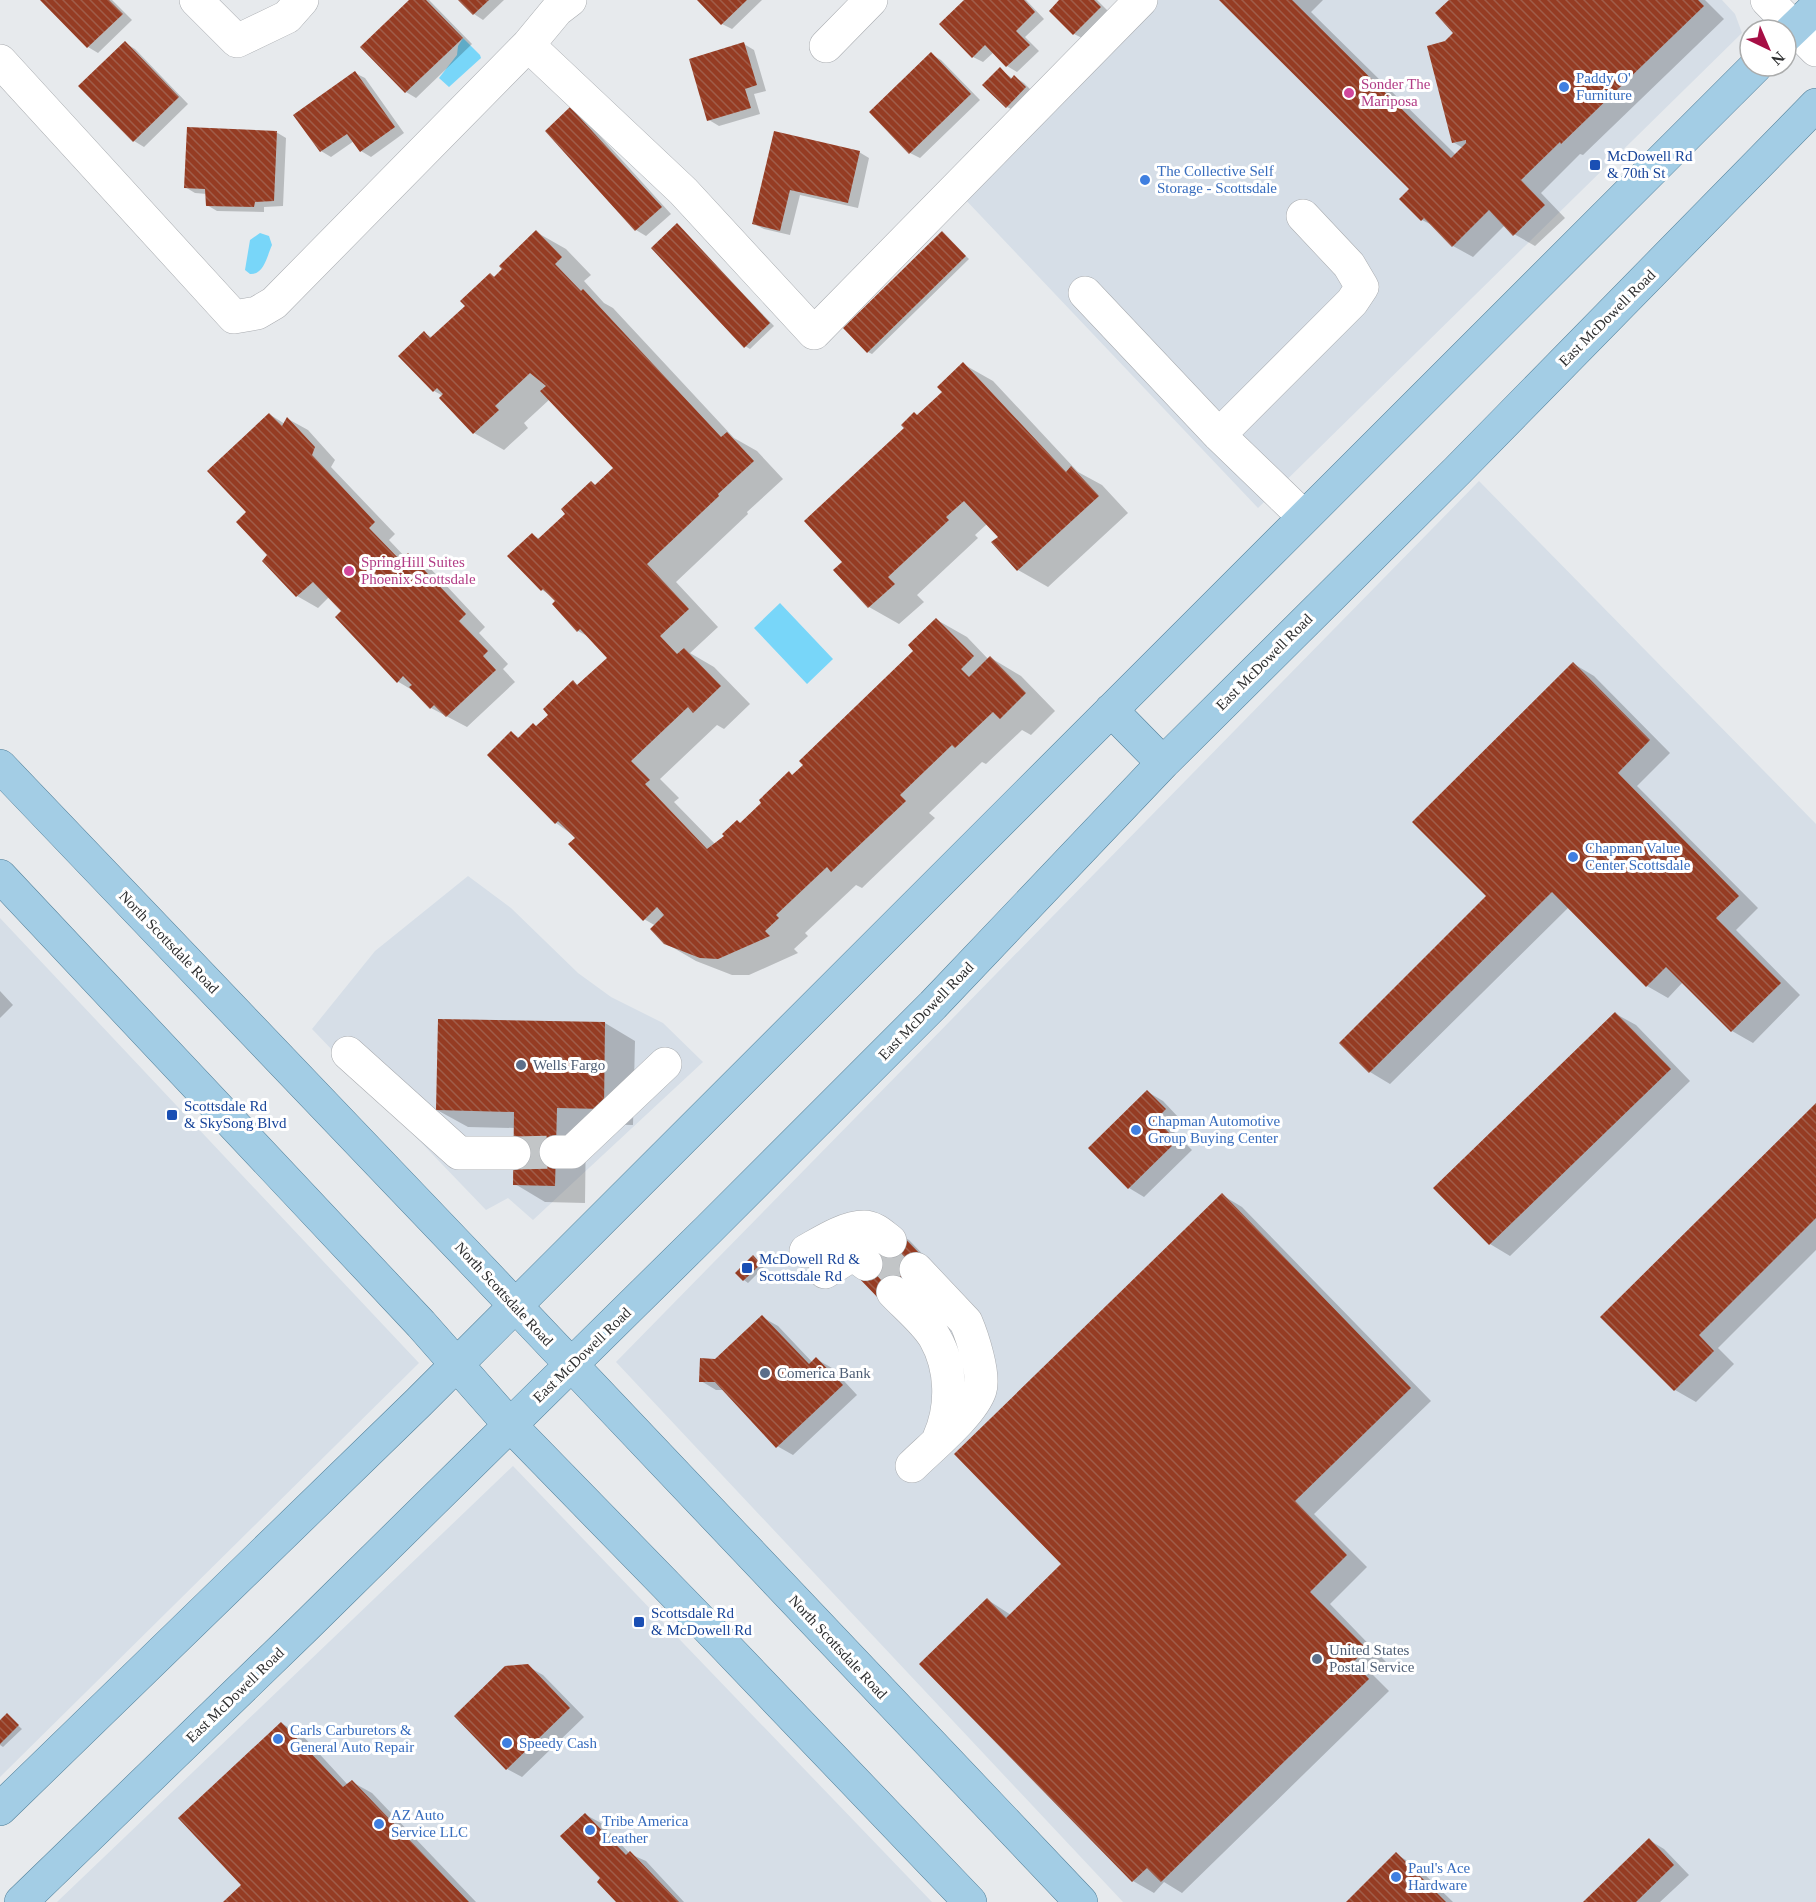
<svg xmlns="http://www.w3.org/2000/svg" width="1816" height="1902" font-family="Georgia,serif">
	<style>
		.built { fill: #d6dee7 }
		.water { fill: #78d6f9 }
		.shadow { fill: #0003 }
		.building { fill: url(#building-back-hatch) }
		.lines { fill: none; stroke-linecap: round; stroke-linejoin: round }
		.minor-tunnel { stroke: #c2c5c7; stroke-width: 33; stroke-dasharray: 33 16; stroke-linecap: butt }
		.minor-casing { stroke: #a9acb0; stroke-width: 34 }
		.major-casing { stroke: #52809a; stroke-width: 34 }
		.minor { stroke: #fff; stroke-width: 33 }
		.major { stroke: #a3cde5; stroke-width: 33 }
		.shop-dot { fill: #3f7fe0; stroke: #fff; stroke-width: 2 }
		.hotel-dot { fill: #d1479c; stroke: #fff; stroke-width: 2 }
		.transit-dot { fill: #1a4fb4; stroke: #fff; stroke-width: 2 }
		.service-dot { fill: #5c6f8a; stroke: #fff; stroke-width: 2 }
		.labels { text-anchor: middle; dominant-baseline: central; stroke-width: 6; stroke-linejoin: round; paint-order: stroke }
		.shop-label { font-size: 15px; fill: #366cbe; stroke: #fff; text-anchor: start }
		.hotel-label { font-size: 15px; fill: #b23c85; stroke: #fff; text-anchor: start }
		.transit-label { font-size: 15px; fill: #164399; stroke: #fff; text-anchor: start }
		.street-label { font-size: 15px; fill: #2e2f30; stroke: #fff }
		.service-label { font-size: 15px; fill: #4e5e75; stroke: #fff; text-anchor: start }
	</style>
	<defs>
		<pattern id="building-back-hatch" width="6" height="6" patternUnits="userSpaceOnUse" patternTransform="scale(1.5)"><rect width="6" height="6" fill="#953c23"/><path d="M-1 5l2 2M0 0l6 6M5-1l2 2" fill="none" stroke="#a05d4a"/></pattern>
	</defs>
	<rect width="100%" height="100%" fill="#e7eaed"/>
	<path class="built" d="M1158,0H1722L1735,14L1742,33L1258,508L962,196Z
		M1479,481L1816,824V1902H1123L616,1362Z
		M468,876L511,908L578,973L611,997L663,1023L703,1062L533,1220L508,1198L486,1210L312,1029L375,951Z
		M0,918L419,1363L0,1777Z
		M513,1466L932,1902H57Z"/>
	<path class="water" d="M463,38L480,55L481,58L449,87L439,78L457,55L458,46Z
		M260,233L269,236L272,245C267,256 264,275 250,274L245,270L250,240Z
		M780,603L833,659L807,684L754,628Z"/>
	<path class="shadow" d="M42,0H112L132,20L98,53L88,47Z
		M411,0H429L472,44L416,98L406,92L362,47Z
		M460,0H504L483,20L474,14Z
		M699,0H762L732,29L722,24Z
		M966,0H1026L1044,19L1025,37L1039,51L1017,72L1007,66L994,52L983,62L973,57Z
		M1061,0H1097L1110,13L1084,39L1074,34Z
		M1222,0H1323L1311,12L1456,155L1463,148L1453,142L1446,42L1456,33L1451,0H1705L1724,19L1583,155L1580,154L1541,193L1565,218L1535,246L1514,234L1505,225L1473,257L1453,246L1434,226L1422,220L1401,199L1411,189Z
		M125,43L135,49L188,104L144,147L134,141Z
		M744,44L754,50L766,91L754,94L760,114L719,126L709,120Z
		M931,54L941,60L980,100L920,158L910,153Z
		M1000,69L1013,79L1015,77L1024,83L1035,94L1017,112L1007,107Z
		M355,73L365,78L404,133L371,157L361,151L354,141L331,157L321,151Z
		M571,109L581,115L671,214L646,236L636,230L547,131Z
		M276,132L286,138L283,206L264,207V212L217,211L207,205V194L195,193L185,187Z
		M775,133L859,152L869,158L858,208L800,195L790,235L764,229L754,224Z
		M677,225L774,326L750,349L745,346Z
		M536,232L566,249L591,275L584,281L604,303L613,308L734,438L757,451L783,479L747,512L748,514L676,582L718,627L690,653L714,667L750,704L724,729L717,725L660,779L679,798L674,802L715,844L719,843L737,821L741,824L764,803L789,773L793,776L915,651L937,620L967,637L989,660L991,658L1021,676L1055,711L1031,735L1022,730L986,764L982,762L929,813L935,818L862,888L856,885L805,933L808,936L794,949L798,953L749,975H732L696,961L665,943L656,926L644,919L577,838L556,823L511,733L520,738L537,727L550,715L573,682L579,686L609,658L589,637L578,631L552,596L542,590L532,535L540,539L567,514L591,483L597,486L616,468L550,399L524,423L528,428L504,450L474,433L441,398L443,396L434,391L424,333L433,338L467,306L490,275L495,277Z
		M946,236L969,259L872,354L868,352Z
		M963,364L993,381L1078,472L1102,485L1128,513L1048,587L1018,570L993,542L1000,537L987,524L975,535L978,538L917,595L924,602L899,624L869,607L844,562L918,416L944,392Z
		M269,414L285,424L288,419L308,430L335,460L331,467L395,534L389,540L406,558L408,555L429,567L485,627L479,633L508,664L503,669L515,682L467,727L431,708L417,693L397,681L343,611L329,597L318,608L297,596L264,561L269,556L248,512Z
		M1574,664L1594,676L1670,753L1637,786L1758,908L1736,930L1800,995L1753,1043L1732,1031L1683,982L1668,998L1647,986L1569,907L1390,1084L1370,1072L1488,896Z
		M0,991L13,1005L0,1018Z
		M1616,1014L1636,1025L1690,1081L1510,1256L1490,1244Z
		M439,1021L605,1023L635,1041L633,1125L586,1124L585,1203L545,1202L515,1184L516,1128L468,1127L437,1110Z
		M1148,1092L1163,1101L1180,1119L1170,1128L1192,1150L1144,1197L1129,1188Z
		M1816,1105V1250L1718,1348L1734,1364L1696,1402L1675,1390L1602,1317Z
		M1222,1195L1242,1207L1431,1401L1314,1514L1367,1567L1330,1604L1386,1662L1373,1675L1389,1691L1182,1893L1164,1882L1154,1893L1133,1881L988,1600L1011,1615L1063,1564Z
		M899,1234L909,1240L935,1267L893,1307Z
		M757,1260L764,1267L748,1283L744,1280Z
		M762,1317L778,1326L813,1363L816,1359L832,1368L857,1395L793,1455L777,1446L724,1390H716L701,1381L716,1361Z
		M527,1666L543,1675L584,1717L522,1777L507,1769Z
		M7,1715L22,1729L3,1747L0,1745V1722Z
		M281,1723L302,1735L348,1785L352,1782L372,1793L476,1902H225L243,1885Z
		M586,1815L601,1823L630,1854L646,1861L684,1902H618L602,1878Z
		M1649,1840L1664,1849L1689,1875L1660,1902H1585Z
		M1396,1854L1416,1866L1453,1902H1348Z"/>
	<path class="building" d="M40,0H109L123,14L87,48Z
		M409,0H426L463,38L405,93L360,47Z
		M458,0H489L473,15Z
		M697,0H747L721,25Z
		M964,0H1024L1035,12L1016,31L1030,45L1006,67L985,45L972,58L939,24Z
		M1059,0H1094L1101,7L1073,35L1049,11Z
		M1219,0H1292L1451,158L1466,143V140L1452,143L1427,46L1445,41L1453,33L1435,13L1449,0H1698L1704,6L1561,144L1560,142L1521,180L1545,205L1513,236L1489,210L1452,247L1424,218L1421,221L1399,199L1409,189Z
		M125,41L179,97L133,142L78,86Z
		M744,42L757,85L745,89L751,108L707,121L689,59Z
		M931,52L971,94L909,154L869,112Z
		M1000,67L1011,79L1014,75L1026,87L1006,108L982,85Z
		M355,71L395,127L360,152L347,134L320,152L293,115Z
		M570,107L662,207L635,231L545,131Z
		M187,127L277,131L274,201L255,202L254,207L206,206L205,189L184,188Z
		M774,131L860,151L848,203L790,190L780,231L752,224Z
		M677,223L770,323L744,348L651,248Z
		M536,230L562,257L555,264L581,291L583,289L721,437L727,432L754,461L718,494L719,496L647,564L689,609L660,636L677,654L684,648L721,686L693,713L688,707L631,761L650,780L645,784L707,849L724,836L722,834L737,820L740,823L761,803L759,800L789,771L792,775L803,765L799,761L913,651L908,645L936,618L974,656L961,669L969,677L990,656L1026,693L1000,719L993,712L955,748L952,745L900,795L906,801L831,872L827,867L776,915L779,918L765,931L770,936L718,959L700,958L664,944L650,929L664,915L657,907L643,921L568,844L575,838L558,821L555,824L487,755L511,731L518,738L533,723L536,726L548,715L543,709L573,680L577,685L607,658L580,629L577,632L552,604L555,601L543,589L541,591L507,556L532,533L538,539L565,514L561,509L591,481L595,485L613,468L540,391L546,386L530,373L495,406L499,410L473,434L439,398L443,394L437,388L433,392L398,356L424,331L430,338L465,306L460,301L490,273L494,277L502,269L499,266Z
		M942,231L966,256L867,353L843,328Z
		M963,362L1066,472L1071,466L1099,496L1017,571L991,542L998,537L964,501L946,517L949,520L888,577L895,584L868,608L833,570L842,562L804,521L904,428L901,425L914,412L917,415L942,392L937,387Z
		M269,413L282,426L287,417L315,447L312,455L375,522L369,528L401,561L408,553L466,614L459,621L488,651L483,656L496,670L446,717L434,705L430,709L409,687L412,685L403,676L397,683L335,617L341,611L313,582L296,597L262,561L267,555L236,522L246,512L207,471Z
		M1573,662L1650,740L1618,773L1739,896L1716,918L1781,983L1731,1032L1666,967L1646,987L1552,892L1369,1073L1339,1043L1486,896L1412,822Z
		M1615,1012L1671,1069L1489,1245L1433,1188Z
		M438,1019L605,1022L604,1109L557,1108L555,1186L513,1185L514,1112L436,1110Z
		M1147,1090L1166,1109L1156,1119L1177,1141L1128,1189L1088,1148Z
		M1816,1103V1218L1699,1335L1714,1351L1674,1391L1600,1317Z
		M1222,1193L1411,1388L1295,1501L1347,1555L1310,1592L1367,1649L1353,1662L1369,1679L1161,1882L1147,1868L1132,1882L919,1664L987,1598L1006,1618L1061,1564L954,1454Z
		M899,1232L926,1260L882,1302L855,1274Z
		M753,1255L761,1264L743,1281L735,1273Z
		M762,1315L809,1364L816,1357L843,1385L776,1448L715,1382H699L700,1358L715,1359Z
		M528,1664L570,1708L506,1770L454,1716L505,1666Z
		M7,1713L19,1725L0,1744V1720Z
		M281,1722L343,1787L352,1780L469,1902H223L241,1885L178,1818Z
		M585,1813L626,1855L630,1851L679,1902H616L597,1882L600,1878L560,1836Z
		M1649,1838L1674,1865L1636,1902H1583Z
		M1396,1852L1446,1902H1346Z"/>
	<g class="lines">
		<path class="minor-tunnel" d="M514,1153L556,1152
			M878,1252L904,1281"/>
		<g class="minor-casing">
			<path id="minor" d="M196,0L237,41L287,17L302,0
				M1767,0L1816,50
				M528,45L683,191L814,333L1141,0
				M826,46L871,0
				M0,61L234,317L257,313L274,303L528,45L557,10L570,0
				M1085,293L1219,435L1304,517
				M1219,435L1352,302L1362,287L1349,265L1303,216
				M348,1053L459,1153H514
				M556,1152H572L665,1064
				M806,1251C822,1242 845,1227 864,1227C874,1227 882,1235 890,1241
				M825,1272L847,1258H858L866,1264
				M893,1292C905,1305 926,1322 935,1338C952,1368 953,1407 939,1438
				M912,1466C930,1448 972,1414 980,1390C985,1375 972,1336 966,1322L916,1269"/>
		</g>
		<g class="major-casing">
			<path id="major" d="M1786,36L1816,7
				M1111,710L1163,763
				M0,766L473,1261L1081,1902
				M0,876L421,1324L510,1425L706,1626L970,1902
				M0,1809L418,1403L1756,66
				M21,1902L303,1629L709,1229L933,1005L1163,763L1458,470L1816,105"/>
		</g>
		<use href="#minor" class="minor"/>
		<use href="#major" class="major"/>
	</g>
	<g class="shop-dot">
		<circle cx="1564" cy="87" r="6"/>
		<circle cx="1145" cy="180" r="6"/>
		<circle cx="1573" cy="857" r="6"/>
		<circle cx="1136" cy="1130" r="6"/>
		<circle cx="278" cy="1739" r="6"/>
		<circle cx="507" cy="1743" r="6"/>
		<circle cx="379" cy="1824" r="6"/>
		<circle cx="590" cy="1830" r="6"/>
		<circle cx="1396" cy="1877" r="6"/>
	</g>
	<g class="hotel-dot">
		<circle cx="1349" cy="93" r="6"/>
		<circle cx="349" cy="571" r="6"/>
	</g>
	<g class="transit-dot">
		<rect x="1589" y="159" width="12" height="12" rx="3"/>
		<rect x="166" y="1109" width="12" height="12" rx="3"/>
		<rect x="741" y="1262" width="12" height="12" rx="3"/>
		<rect x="633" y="1616" width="12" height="12" rx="3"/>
	</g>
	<g class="service-dot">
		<circle cx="521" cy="1065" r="6"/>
		<circle cx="765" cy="1373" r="6"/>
		<circle cx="1317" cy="1659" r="6"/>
	</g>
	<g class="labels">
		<g class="shop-label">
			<text x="1576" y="78">Paddy O'<tspan x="1576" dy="17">Furniture</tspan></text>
			<text x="1157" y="171">The Collective Self<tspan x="1157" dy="17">Storage - Scottsdale</tspan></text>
			<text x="1585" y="848">Chapman Value<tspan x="1585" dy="17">Center Scottsdale</tspan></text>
			<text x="1148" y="1121">Chapman Automotive<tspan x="1148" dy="17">Group Buying Center</tspan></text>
			<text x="290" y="1730">Carls Carburetors &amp;<tspan x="290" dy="17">General Auto Repair</tspan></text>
			<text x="519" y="1743">Speedy Cash</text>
			<text x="391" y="1815">AZ Auto<tspan x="391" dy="17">Service LLC</tspan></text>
			<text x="602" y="1821">Tribe America<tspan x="602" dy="17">Leather</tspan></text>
			<text x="1408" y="1868">Paul's Ace<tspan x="1408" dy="17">Hardware</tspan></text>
		</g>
		<g class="hotel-label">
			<text x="1361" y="84">Sonder The<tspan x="1361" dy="17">Mariposa</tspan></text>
			<text x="361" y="562">SpringHill Suites<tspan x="361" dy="17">Phoenix Scottsdale</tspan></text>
		</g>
		<g class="transit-label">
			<text x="1607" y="156">McDowell Rd<tspan x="1607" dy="17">&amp; 70th St</tspan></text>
			<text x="184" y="1106">Scottsdale Rd<tspan x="184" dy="17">&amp; SkySong Blvd</tspan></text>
			<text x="759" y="1259">McDowell Rd &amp;<tspan x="759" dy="17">Scottsdale Rd</tspan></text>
			<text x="651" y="1613">Scottsdale Rd<tspan x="651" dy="17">&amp; McDowell Rd</tspan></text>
		</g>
		<g class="street-label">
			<text transform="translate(1607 318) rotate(-45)">East McDowell Road</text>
			<text transform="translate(1264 662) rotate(-45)">East McDowell Road</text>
			<text transform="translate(169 942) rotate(46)">North Scottsdale Road</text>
			<text transform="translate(926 1011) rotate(-46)">East McDowell Road</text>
			<text transform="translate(504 1294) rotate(47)">North Scottsdale Road</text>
			<text transform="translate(582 1355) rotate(-44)">East McDowell Road</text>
			<text transform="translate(838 1647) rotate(47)">North Scottsdale Road</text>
			<text transform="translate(235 1695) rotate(-44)">East McDowell Road</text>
		</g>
		<g class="service-label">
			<text x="533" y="1065">Wells Fargo</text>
			<text x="777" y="1373">Comerica Bank</text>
			<text x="1329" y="1650">United States<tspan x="1329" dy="17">Postal Service</tspan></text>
		</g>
	</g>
	<g transform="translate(1768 48) rotate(136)"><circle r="28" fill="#ffffff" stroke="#abacac" stroke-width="1.5"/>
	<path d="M0-4.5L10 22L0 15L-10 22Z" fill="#a60f45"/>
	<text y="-9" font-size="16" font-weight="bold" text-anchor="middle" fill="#2e2f30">N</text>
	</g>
</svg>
